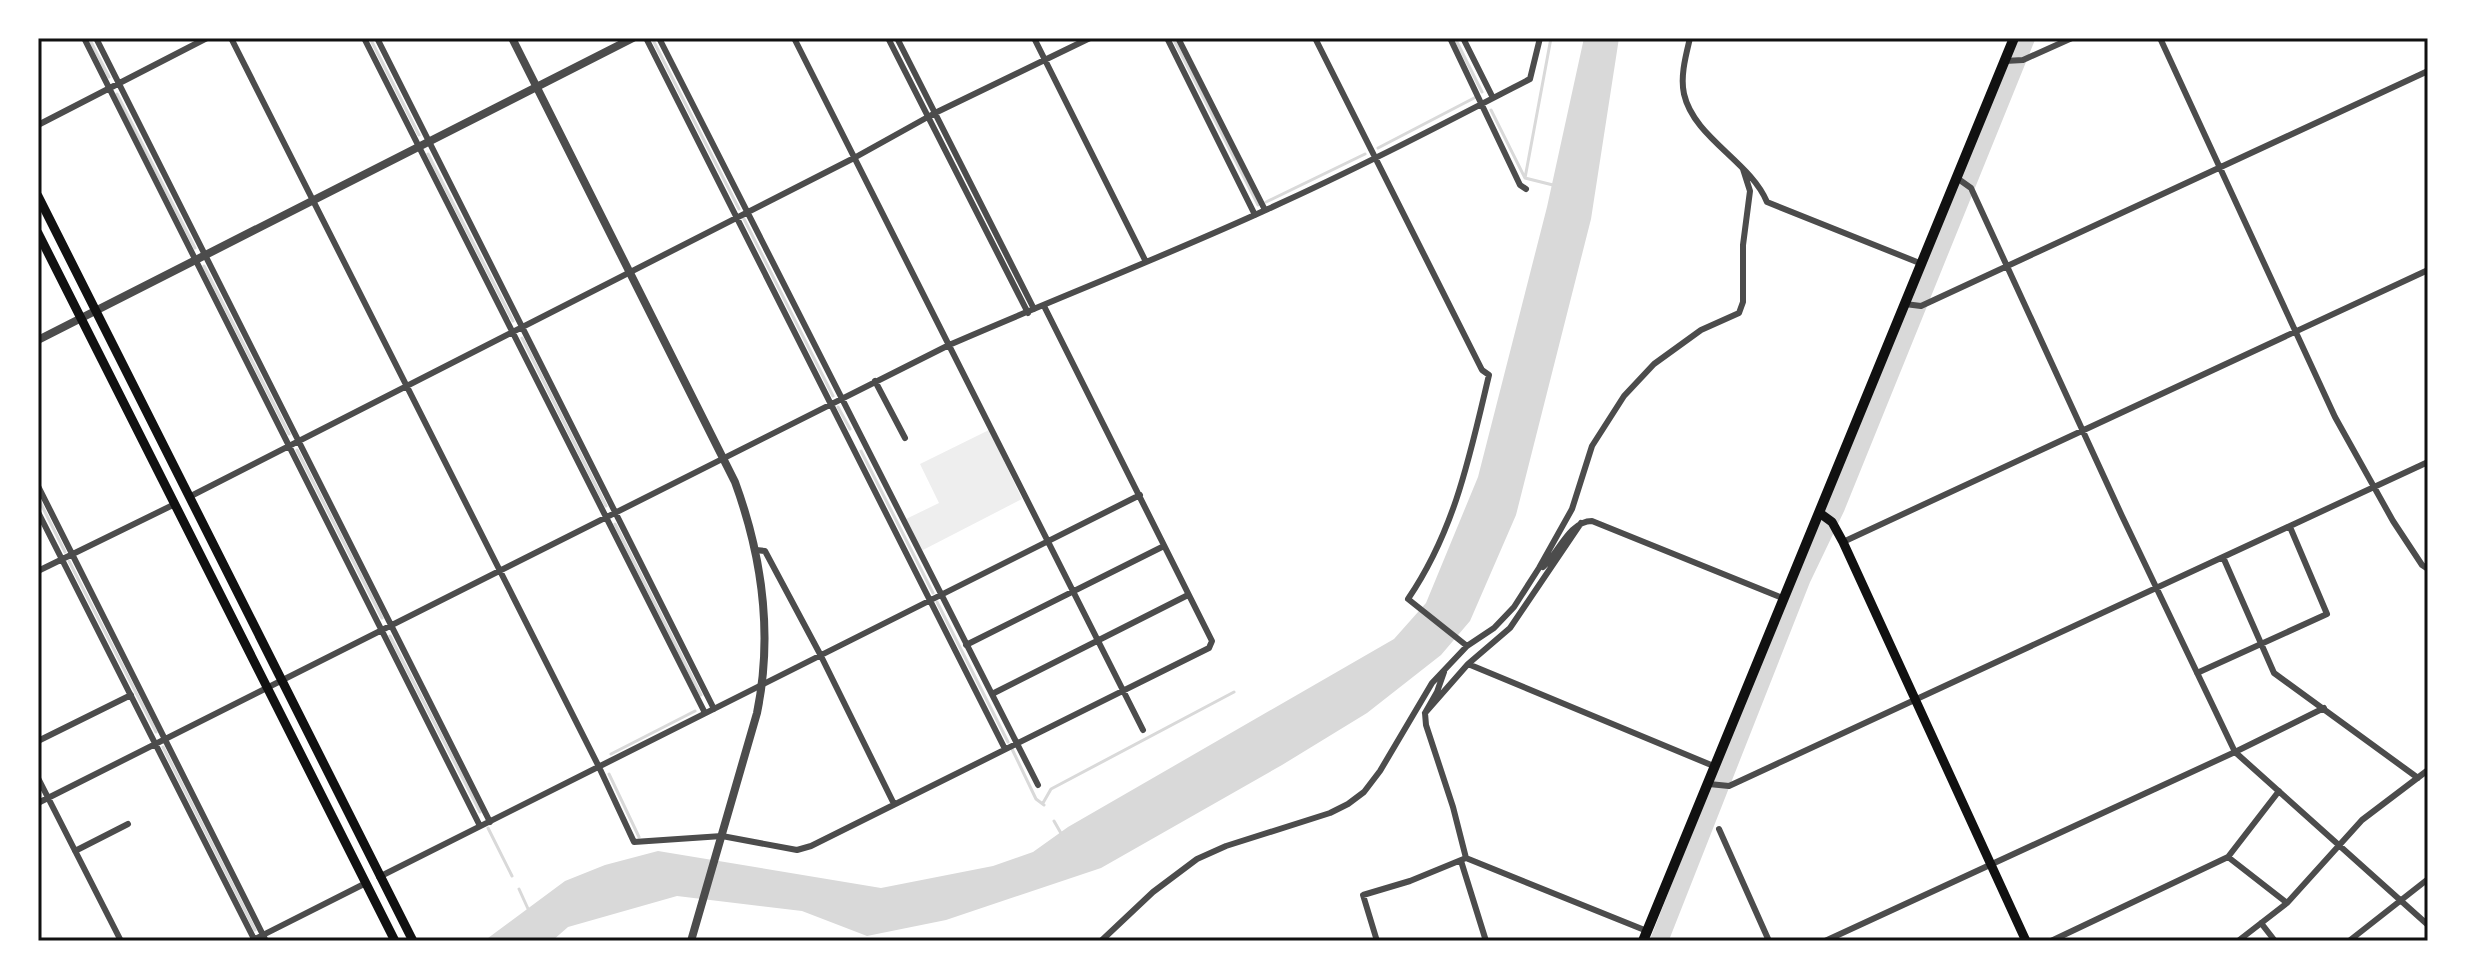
<svg xmlns="http://www.w3.org/2000/svg" width="2466" height="979" font-family="'Work Sans',sans-serif">
	<style>
		.green { fill: #eee }
		.water { fill: #d9d9d9 }
		.lines { fill: none; stroke-linecap: round; stroke-linejoin: round }
		.stream { stroke: #d9d9d9; stroke-width: 3 }
		.river { stroke: #d9d9d9; stroke-width: 18 }
		.minor { stroke: #4c4c4c; stroke-width: 6 }
		.tertiary { stroke: #4c4c4c; stroke-width: 8 }
		.secondary { stroke: #111; stroke-width: 9 }
		.primary { stroke: #111; stroke-width: 10 }
		.neatline { fill: none; stroke: #111; stroke-width: 3 }
	</style>
	<rect width="100%" height="100%" fill="#fff"/>
	<path class="green" d="M989,430L1022,499L921,551L906,519L939,503L920,464Z"/>
	<path class="water" d="M1584,38H1619L1591,219L1516,515L1470,621L1441,655L1367,713L1282,765L1101,868L946,920L867,936L802,911L677,896L568,927L552,941H484L565,881L605,865L658,851L881,888L993,866L1033,852L1068,827L1394,639L1426,603L1478,477L1547,207Z"/>
	<g class="lines">
		<path class="stream" d="M89,38L109,77
			M370,38L419,135
			M1173,38L1258,205
			M1455,38L1482,92
			M653,40L739,209
			M117,94L195,248
			M1491,110L1525,178L1553,185
			M1378,148L1476,97
			M428,154L513,321
			M1525,178L1551,38
			M1266,202L1365,154
			M743,217L833,396
			M204,266L289,434
			M522,338L606,506
			M838,407L850,429
			M297,450L382,618
			M861,451L933,593
			M38,498L65,552
			M615,524L701,695
			M69,561L156,732
			M937,602L1008,742
			M390,636L480,812
			M163,747L255,930
			M1012,749L1036,799L1044,805
			M611,754L695,711
			M609,774L639,837
			M1043,803L1051,789L1234,692
			M1054,821L1062,835
			M488,828L512,876
			M519,889L529,911"/>
		<path class="river" d="M1659,941L1802,578L1836,507L2026,38"/>
		<path class="minor" d="M84,38L480,826
			M96,38L490,822
			M231,38L599,767L634,842L722,836L797,850L811,846L1209,648L1212,641L1044,306
			M364,38L705,713
			M377,38L714,709
			M646,38L1005,749
			M659,38L1038,785
			M794,38L1143,730
			M888,38L1028,313
			M897,38L1034,309
			M1034,38L1146,262
			M1167,38L1255,215
			M1178,38L1265,210
			M1315,38L1482,370L1489,375C1470,455 1455,530 1408,599L1467,646
			M1450,38L1520,185L1526,189
			M1463,38L1493,98
			M1690,38C1686,55 1680,76 1684,94C1694,138 1750,161 1767,202L1922,264
			M2160,38L2335,417L2393,521L2422,565L2428,569
			M2005,61L2023,60L2072,38
			M38,125L207,38
			M1957,178L1971,188L2122,516L2235,752L2428,925
			M1905,304L1921,306L2428,71
			M875,381L905,438
			M38,486L266,941
			M189,497L854,158L935,113L1090,38
			M38,512L255,941
			M1843,542L2428,270
			M756,550L765,551L820,654L894,804
			M2223,557L2274,673L2418,778
			M1543,567C1558,554 1569,521 1592,521L1785,599
			M38,571L175,504
			M966,645L1164,546
			M1468,664L1716,767
			M1444,672L1437,692L1425,713L1426,725L1453,807L1466,858
			M2197,673L2327,614L2290,527
			M992,694L1188,595
			M1425,713L1468,664L1510,628L1581,523
			M38,741L131,695
			M38,778L121,941
			M1709,784L1729,786L2428,462
			M38,803L949,345C1055,299 1163,257 1268,209C1357,169 1443,124 1530,79L1540,38
			M1719,829L1769,941
			M75,851L128,824
			M2228,857L2287,903
			M1466,858L1647,931
			M1461,861L1486,941
			M379,877L1140,495
			M2261,923L2275,941
			M251,941L366,883
			M1101,941L1153,892L1197,859L1226,846L1330,813L1348,804L1364,792L1380,771L1432,683L1467,646L1494,628L1514,607L1539,568L1572,509L1592,446L1624,396L1654,364L1701,330L1739,313L1743,302V245L1750,191L1743,169
			M1377,941L1363,895L1410,881L1466,858
			M1825,941L2235,752L2324,708
			M2051,941L2228,857L2279,791
			M2238,941L2287,903L2362,820L2428,770
			M2349,941L2428,879"/>
		<path class="tertiary" d="M512,38L735,482C762,556 773,635 757,713L691,941
			M38,340L633,38"/>
		<path class="secondary" d="M38,196L413,941
			M38,233L395,941
			M1821,514L1832,522L1843,542L2026,941"/>
		<path class="primary" d="M1643,941L2014,38"/>
	</g>
	<rect width="2466" height="979" fill="none" stroke="#ffffff" stroke-width="80"/>
	<rect x="40" y="40" width="2386" height="899" class="neatline"/>
</svg>
